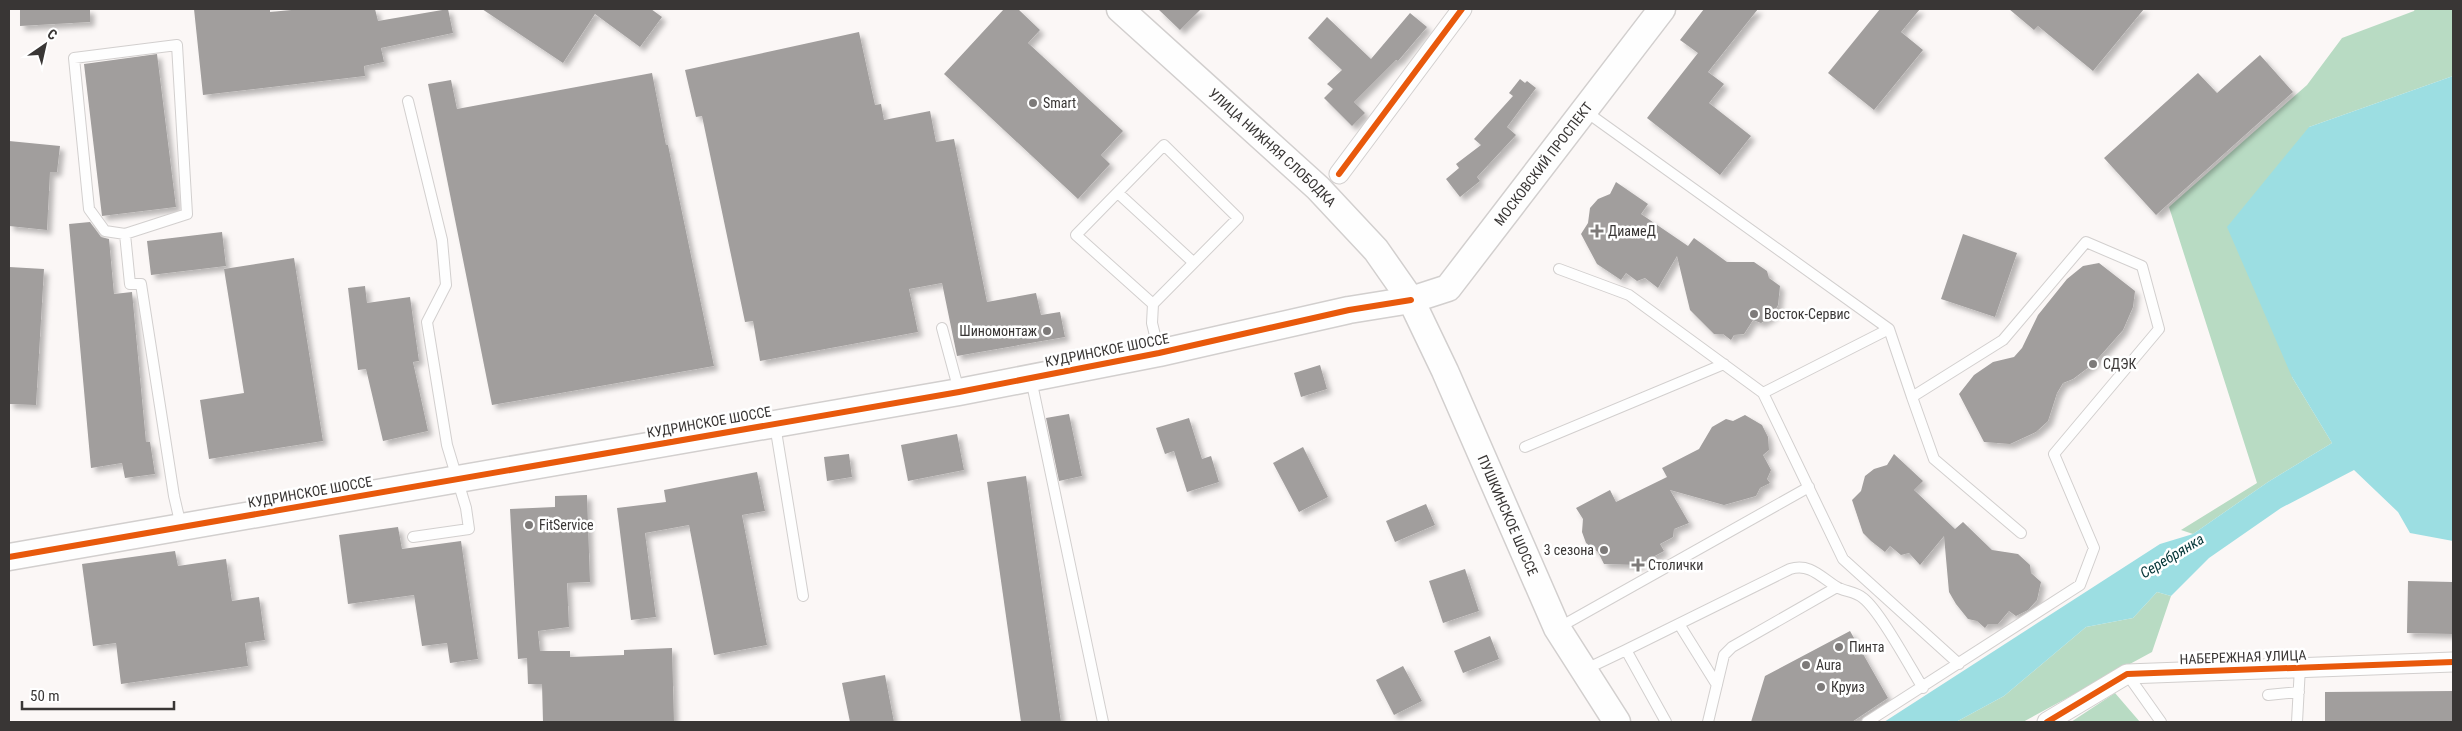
<svg xmlns="http://www.w3.org/2000/svg" width="2462" height="731" font-family="'Roboto Condensed',sans-serif">
	<style>
		.forest { fill: #b8dbc3 }
		.water { fill: #9cdee2 }
		.building { fill: #a19e9d; filter: url(#shadow) }
		.lines { fill: none; stroke-linecap: round; stroke-linejoin: round }
		.lane-casing { stroke: #d2cfce; stroke-width: 12 }
		.street-casing { stroke: #d2cfce; stroke-width: 21 }
		.secondary-casing { stroke: #d2cfce; stroke-width: 29 }
		.lane { stroke: #fefefe; stroke-width: 10 }
		.street { stroke: #fefefe; stroke-width: 19 }
		.secondary { stroke: #fefefe; stroke-width: 26 }
		.cycleway-casing { stroke: #fff; stroke-width: 9 }
		.cycleway { stroke: #e8590c; stroke-width: 6 }
		.poi-dot { fill: #7d7a79; stroke: #fff; stroke-width: 2 }
		.labels { text-anchor: middle; dominant-baseline: central; stroke-width: 5; stroke-linejoin: round; paint-order: stroke }
		.poi-label { font-size: 14px; fill: #393635; stroke: #fff; text-anchor: start }
		.street-label { font-size: 14px; fill: #393635; stroke: #fff }
		.water-label { font-size: 15px; font-style: italic; fill: #043537; stroke: #fff }
	</style>
	<defs>
		<filter id="shadow"><feDropShadow dx="4.5" dy="4.5" stdDeviation="2.5" flood-color="#0004"/></filter>
	</defs>
	<rect width="100%" height="100%" fill="#fbf7f6"/>
	<path class="forest" d="M2415,9H2453V76L2309,127L2292,377L2332,443L2268,482L2193,534L2181,530L2257,483L2169,207L2307,85L2342,38L2414,11Z
		M2157,592L2171,596L2152,652L2023,722H1956L2004,696L2086,627L2133,618Z
		M2115,693L2140,722H2071Z"/>
	<path class="water" d="M2453,76V541L2410,533L2398,512L2354,470L2281,508L2209,558L2171,596L2157,592L2133,618L2086,627L2004,696L1956,722H1884L2160,544L2193,534L2268,482L2332,443L2292,377L2227,227L2309,127Z"/>
	<path class="building" d="M20,9H90V22L20,26Z
		M194,9H270V12L302,9H375L378,21L448,9L453,33L381,48L384,62L364,66L365,76L203,95Z
		M482,9H651L662,17L640,47L595,14L563,63Z
		M1004,9H1018L1040,30L1028,43L1123,131L1101,155L1110,164L1078,199L944,74Z
		M1158,9H1201L1180,30Z
		M1704,9H1758L1708,72L1724,84L1709,103L1751,136L1720,175L1647,118L1698,53L1680,40Z
		M1880,9H1920L1901,32L1923,50L1874,110L1828,73Z
		M2009,9H2144L2093,71L2038,26L2034,30Z
		M1410,13L1427,27L1398,61L1396,60L1354,102L1365,113L1352,126L1324,98L1333,89L1327,84L1342,70L1308,38L1327,17L1371,59Z
		M859,32L875,105L881,104L884,120L930,111L936,142L954,139L987,302L1036,293L1041,315L1060,312L1065,337L957,356L942,283L909,289L918,332L760,361L753,321L745,322L702,116L696,117L685,70Z
		M157,54L176,207L102,216L84,64Z
		M2260,55L2293,92L2156,215L2104,158L2198,73L2217,93Z
		M652,73L666,145H668L714,366L492,405L428,84L451,80L457,109Z
		M1520,79L1525,83L1527,81L1536,88L1507,127L1516,135L1477,177L1480,181L1460,197L1446,179L1459,168L1456,164L1481,145L1474,139L1513,96L1509,93Z
		M9,141L60,146L57,172H50L47,230L9,226Z
		M1616,182L1648,204L1641,214L1688,246L1694,238L1727,262H1754L1767,271L1769,278L1780,286L1778,305L1772,316L1761,323L1753,320L1744,334L1734,335L1731,340L1723,334H1714L1690,310L1677,256L1658,288L1645,278L1637,281L1626,273L1621,280L1597,264L1581,234L1588,223L1590,208L1598,199L1610,194Z
		M90,222L101,237L109,239L114,294L132,292L146,442H150L155,474L125,478L122,463L91,468L69,224Z
		M222,232L226,266L151,275L147,241Z
		M1963,234L2017,253L1995,317L1941,299Z
		M294,258L323,441L209,459L200,400L244,393L224,269Z
		M2099,263L2135,291L2133,307L2123,330L2093,364L2073,379L2063,383L2057,393L2048,421L2036,432L2010,444L1984,442L1959,394L1974,375L1993,362L2014,357L2022,348L2038,315L2067,279L2083,266Z
		M9,267L44,269L36,405L9,404Z
		M365,286L367,303L410,297L419,361L413,362L428,431L383,441L366,369L358,370L348,288Z
		M1320,365L1327,389L1301,397L1294,373Z
		M1069,414L1082,476L1059,481L1046,418Z
		M1745,415L1762,425L1768,437L1769,450L1763,455L1771,470L1767,479L1770,483L1760,488L1756,496L1724,505L1670,490L1689,523L1674,529L1673,537L1660,544L1664,551L1638,565L1604,564L1598,552L1586,543L1582,532L1583,519L1576,508L1610,490L1616,502L1667,477L1662,468L1699,449L1712,427L1726,419L1733,421Z
		M1189,418L1202,459L1211,456L1219,482L1187,492L1174,451L1165,454L1156,428Z
		M957,434L964,470L908,481L901,445Z
		M1303,447L1328,497L1299,512L1273,463Z
		M849,454L852,477L827,481L824,457Z
		M1894,454L1923,481L1914,490L1955,529L1963,522L1992,550L2018,554L2030,565L2031,573L2041,582L2037,600L2028,610L2016,616L2009,611L1998,624H1988L1985,628L1977,621L1968,619L1956,604L1949,592L1944,536L1920,565L1909,553L1901,555L1890,546L1885,552L1871,541L1863,533L1852,500L1861,491L1865,476L1874,469L1887,465Z
		M757,472L765,511L742,515L767,645L714,655L689,525L645,533L656,617L631,620L617,508L666,502L664,490Z
		M1026,476L1061,722H1021L987,482Z
		M587,495L590,582L567,583L569,627L538,631L540,651H570V657L624,655V650L672,648L674,722H543L542,684H528L527,658L518,659L510,509L555,507V496Z
		M1426,504L1435,525L1395,542L1386,521Z
		M398,527L402,549L461,541L478,659L450,663L447,643L422,646L414,595L348,604L339,535Z
		M175,551L178,566L226,559L232,601L259,597L265,640L245,643L248,666L121,684L116,643L93,646L82,564Z
		M1465,569L1479,611L1443,623L1429,581Z
		M2408,581L2453,582V634L2407,633Z
		M1850,631L1888,698L1852,722H1751L1765,676Z
		M1490,636L1499,659L1463,673L1454,651Z
		M1403,666L1422,701L1394,715L1376,680Z
		M885,675L894,722H850L842,683Z
		M2453,691V722H2325V692Z"/>
	<g class="lines">
		<g class="lane-casing">
			<path id="lane" d="M408,101L442,240L446,285L427,322L447,445L466,508L469,529L413,537
				M1585,111L1889,329
				M1118,193L1193,262
				M125,234L105,231L89,209L74,58L177,45L187,214L125,234L130,284H141L174,496L181,526
				M1559,269L1629,295L1763,393L1843,559L1959,664
				M1153,304L1076,235L1164,145L1238,218L1153,304L1152,323L1159,352
				M942,328L959,391
				M1031,379L1103,722
				M1763,393L1889,329L1912,397L2003,340L2086,242L2142,266L2159,329L2054,454L2094,548L2080,585L1867,722
				M1912,397L1934,459L2021,533
				M775,425L803,596
				M1525,447L1724,364
				M1679,624L1717,685
				M1558,628L1809,487
				M1626,650L1790,569C1809,563 1820,576 1835,586C1844,592 1855,591 1863,598C1880,611 1910,667 1923,688
				M1584,670L1626,650L1666,722
				M2127,674L2161,722
				M2268,695L2299,692
				M1708,722L1724,655L1732,647L1837,587
				M2297,722L2300,667"/>
		</g>
		<g class="street-casing">
			<path id="street" d="M1339,174L1462,9
				M2047,722L2127,674L2453,662"/>
		</g>
		<g class="secondary-casing">
			<g id="secondary">
				<path id="s1" d="M1120,9L1318,188L1376,250L1411,300L1445,371L1557,628L1617,722"/>
				<path id="s2" d="M9,557L959,392L1159,353L1349,310L1411,300L1448,288L1662,9"/>
			</g>
		</g>
		<use href="#lane" class="lane"/>
		<use href="#street" class="street"/>
		<use href="#secondary" class="secondary"/>
		<g class="cycleway-casing">
			<path id="cycleway" d="M1339,174L1462,9
				M9,557L959,392L1159,353L1349,310L1411,300
				M2047,722L2127,674L2453,662"/>
		</g>
		<use href="#cycleway" class="cycleway"/>
	</g>
	<g class="poi-dot">
		<circle cx="1033" cy="103" r="5"/>
		<path d="M1594.5 223.5h5v5h5v5h-5v5h-5v-5h-5v-5h5z"/>
		<circle cx="1754" cy="314" r="5"/>
		<circle cx="1047" cy="331" r="5"/>
		<circle cx="2093" cy="364" r="5"/>
		<circle cx="529" cy="525" r="5"/>
		<circle cx="1604" cy="550" r="5"/>
		<path d="M1635.5 557.5h5v5h5v5h-5v5h-5v-5h-5v-5h5z"/>
		<circle cx="1839" cy="647" r="5"/>
		<circle cx="1806" cy="665" r="5"/>
		<circle cx="1821" cy="687" r="5"/>
	</g>
	<g class="labels">
		<g class="poi-label">
			<text x="1043" y="103">Smart</text>
			<text x="1608" y="231">ДиамеД</text>
			<text x="1764" y="314">Восток-Сервис</text>
			<text x="1037" y="331" text-anchor="end">Шиномонтаж</text>
			<text x="2103" y="364">СДЭК</text>
			<text x="539" y="525">FitService</text>
			<text x="1594" y="550" text-anchor="end">3 сезона</text>
			<text x="1648" y="565">Столички</text>
			<text x="1849" y="647">Пинта</text>
			<text x="1816" y="665">Aura</text>
			<text x="1831" y="687">Круиз</text>
		</g>
		<g class="street-label">
			<text stroke="none"><textPath href="#s1" startOffset="206">УЛИЦА НИЖНЯЯ СЛОБОДКА</textPath></text>
			<text stroke="none"><textPath href="#s2" startOffset="1621">МОСКОВСКИЙ ПРОСПЕКТ</textPath></text>
			<text transform="translate(1107 350) rotate(-11)">КУДРИНСКОЕ ШОССЕ</text>
			<text transform="translate(709 422) rotate(-10)">КУДРИНСКОЕ ШОССЕ</text>
			<text transform="translate(310 492) rotate(-10)">КУДРИНСКОЕ ШОССЕ</text>
			<text stroke="none"><textPath href="#s1" startOffset="649">ПУШКИНСКОЕ ШОССЕ</textPath></text>
			<text transform="translate(2243 657) rotate(-2)">НАБЕРЕЖНАЯ УЛИЦА</text>
		</g>
		<g class="water-label">
			<text transform="translate(2172 556) rotate(-31)">Серебрянка</text>
		</g>
	</g>
	<rect width="2462" height="731" fill="none" stroke="#393635" stroke-width="20"/>
	<g transform="translate(45 45) rotate(34)" stroke="#ffffff" stroke-width="4" paint-order="stroke">
	<path d="M0-4L9 19L0 12L-9 19Z" fill="#393635"/>
	<text y="-8" font-size="14" font-weight="bold" text-anchor="middle" fill="#393635">С</text>
	</g>
	<path d="M22 701v8h152v-8" fill="none" stroke="#393635" stroke-width="2.5"/>
	<text x="30" y="701" font-size="15" fill="#393635" stroke="#ffffff" stroke-width="4" paint-order="stroke">50 m</text>
</svg>
